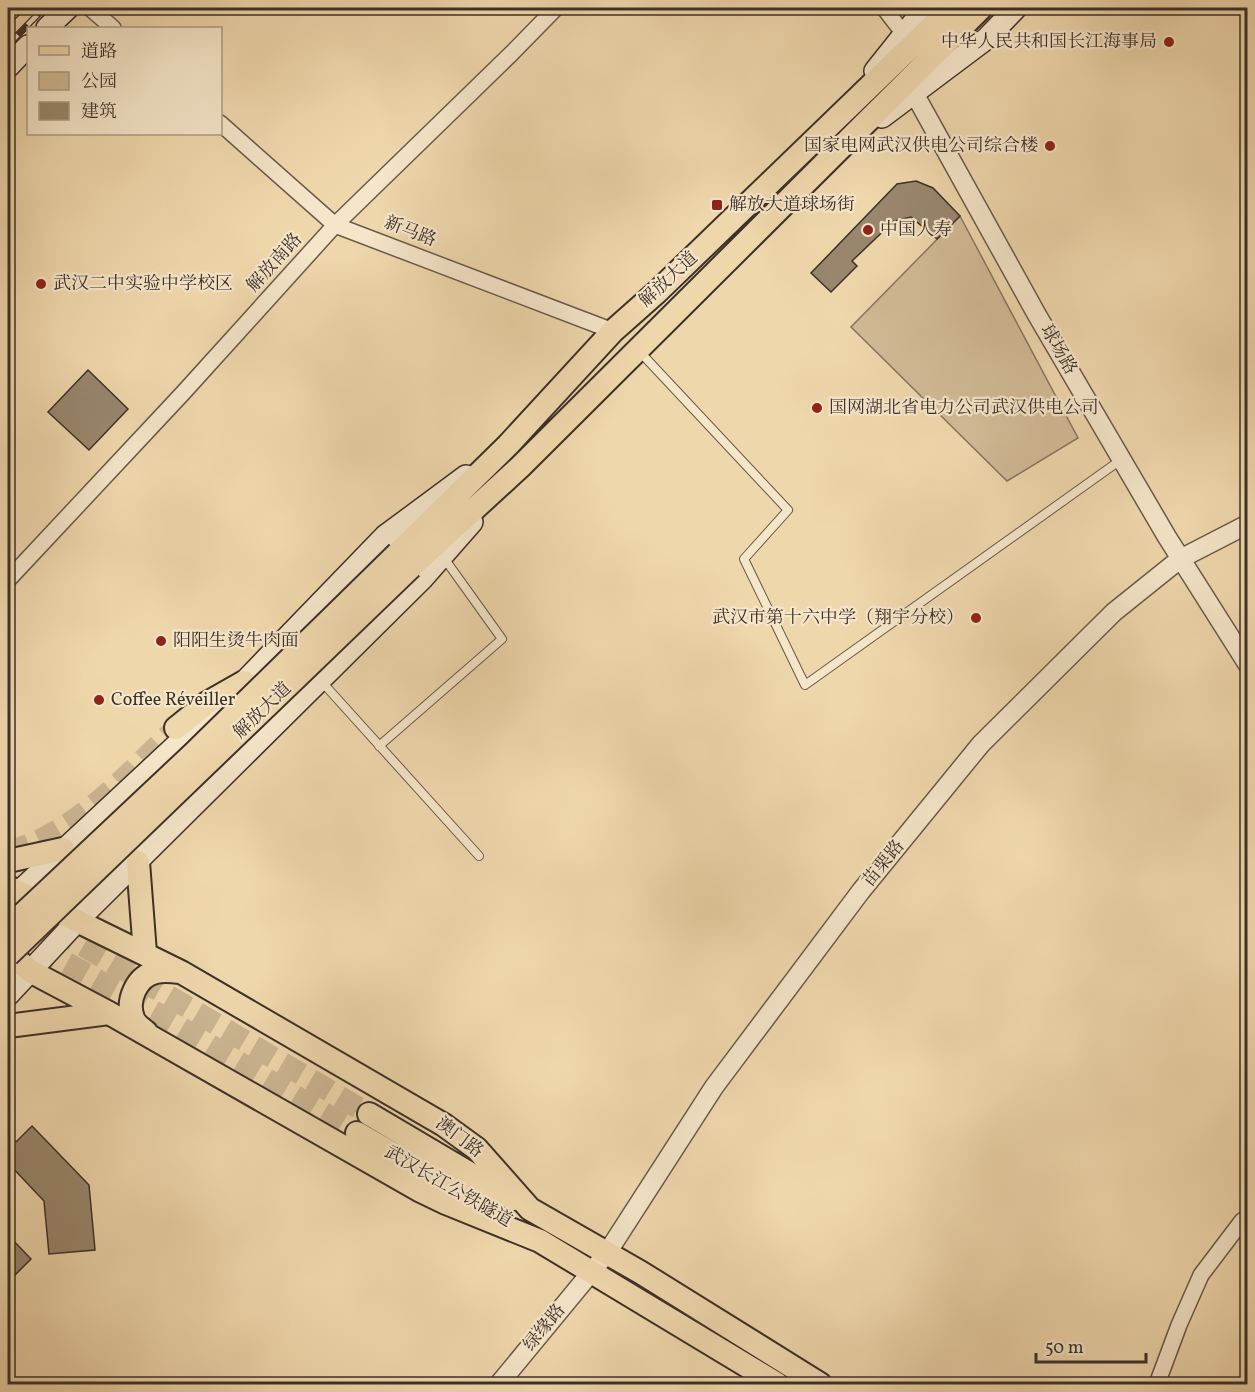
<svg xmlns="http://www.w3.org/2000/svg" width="1255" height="1392" font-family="Vollkorn,'Noto Serif SC',serif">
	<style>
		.green { fill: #d1bb96; stroke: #867660; stroke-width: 1.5 }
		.building { fill: #99876e; stroke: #3c302a; stroke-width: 1.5 }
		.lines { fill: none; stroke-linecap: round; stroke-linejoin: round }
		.primary-tunnel { stroke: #cbb692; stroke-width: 22; stroke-dasharray: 22 11; stroke-linecap: butt }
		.service-casing { stroke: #695a4a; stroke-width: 10 }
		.minor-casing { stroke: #695a4a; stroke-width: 18 }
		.tertiary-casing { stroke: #695a4a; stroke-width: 21 }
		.secondary-casing { stroke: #3c302a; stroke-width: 24 }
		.primary-casing { stroke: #3c302a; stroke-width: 26 }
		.service { stroke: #f5e5c9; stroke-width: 8 }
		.minor { stroke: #f5e5c9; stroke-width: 15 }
		.tertiary { stroke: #f5e5c9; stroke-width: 18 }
		.secondary { stroke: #f5e5c9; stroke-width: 21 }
		.primary { stroke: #efd7ac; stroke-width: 22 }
		.rail-casing { stroke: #3c302a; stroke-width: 7 }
		.rail { stroke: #f5e5c9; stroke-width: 4.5; stroke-dasharray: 14; stroke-linecap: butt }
		.primary-bridge-casing { stroke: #3c302a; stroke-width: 26; stroke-linecap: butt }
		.primary-bridge { stroke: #efd7ac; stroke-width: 22 }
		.poi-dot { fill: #8f2418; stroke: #f5e5c9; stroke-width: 2 }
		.labels { text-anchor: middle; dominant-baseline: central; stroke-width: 4.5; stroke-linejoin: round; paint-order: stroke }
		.poi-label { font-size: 18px; fill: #3c302a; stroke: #f5e5c9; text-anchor: start }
		.street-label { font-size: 18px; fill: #3c302a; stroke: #f5e5c9 }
	</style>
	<rect width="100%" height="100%" fill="#efd7ac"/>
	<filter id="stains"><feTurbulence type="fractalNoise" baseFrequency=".00333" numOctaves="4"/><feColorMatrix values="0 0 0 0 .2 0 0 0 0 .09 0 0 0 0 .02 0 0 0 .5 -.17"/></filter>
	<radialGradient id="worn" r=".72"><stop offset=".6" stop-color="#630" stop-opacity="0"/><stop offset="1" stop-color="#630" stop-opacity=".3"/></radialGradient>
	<path class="green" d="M960,216L1078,438L1007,481L851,327Z"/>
	<path class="building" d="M916,181L933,188L960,216L937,239L911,217L894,221L852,261L857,266L831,292L811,273L897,184Z
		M88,370L128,409L89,450L48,412Z
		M32,1126L89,1185L95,1250L49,1254L44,1201L8,1163V1133L16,1142Z
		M8,1235L31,1259L8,1282Z"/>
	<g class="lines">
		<path class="primary-tunnel" d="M8,852C78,832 124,777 176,728
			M25,915L77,942L369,1114
			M9,931L155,1012L357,1133"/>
		<g class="service-casing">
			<path id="service" d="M640,352L788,510L744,559L805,685L1122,459
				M322,682L479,856
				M379,746L502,639L444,558"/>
		</g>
		<g class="minor-casing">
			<path id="minor" d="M90,8L113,28
				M884,8L904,34
				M220,123L335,225L613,331
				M8,580L183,393L335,225L512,53L556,8
				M1157,1384L1179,1325L1201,1275L1242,1221L1248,1217"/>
		</g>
		<g class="tertiary-casing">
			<path id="tertiary" d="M914,93L1037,315L1167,537L1248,665
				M499,1384L607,1253L714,1087L861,891L981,744L1114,612L1180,559L1248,524"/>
		</g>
		<g class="secondary-casing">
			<path id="secondary" d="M8,10L10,8
				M47,28L68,8
				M8,67L28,46
				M875,71L925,8
				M882,117L986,39L1016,8
				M8,902L244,682L385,536L466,476
				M8,995L78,920L422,579L472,522"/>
		</g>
		<g class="primary-casing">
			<path id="primary" d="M398,553L508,445L613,331L657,292L951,8
				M411,567L520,467L981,8
				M176,728L207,703L244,682
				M8,861L63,849
				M138,862L145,953
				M8,887L181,972L444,1125L477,1149L530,1209L640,1272L820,1384
				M8,952L30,971L109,1013L419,1190L446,1203L540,1241L777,1384
				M8,1026L109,1013
				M146,1032C141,1028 135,1024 133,1018C126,1000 137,976 156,972C164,970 172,971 180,972
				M369,1114L513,1199
				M357,1133L485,1207"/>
		</g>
		<use href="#service" class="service"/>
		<use href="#minor" class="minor"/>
		<use href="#tertiary" class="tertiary"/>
		<use href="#secondary" class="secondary"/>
		<use href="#primary" class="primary"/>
		<g class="rail-casing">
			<path id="rail" d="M8,45L44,8"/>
		</g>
		<use href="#rail" class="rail"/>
		<g class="primary-bridge-casing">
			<path id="primary-bridge" d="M8,928L194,753L398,553
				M8,955L411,567"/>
		</g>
		<use href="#primary-bridge" class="primary-bridge"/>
	</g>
	<g class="poi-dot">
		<circle cx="1169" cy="42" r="6"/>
		<circle cx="1050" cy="146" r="6"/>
		<rect x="711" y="199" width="12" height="12" rx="3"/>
		<circle cx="868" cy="230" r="6"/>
		<circle cx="41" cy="284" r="6"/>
		<circle cx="817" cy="408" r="6"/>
		<circle cx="976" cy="618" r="6"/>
		<circle cx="161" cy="641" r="6"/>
		<circle cx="99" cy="700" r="6"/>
	</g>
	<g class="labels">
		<g class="poi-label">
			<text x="1157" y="42" text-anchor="end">中华人民共和国长江海事局</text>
			<text x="1038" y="146" text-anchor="end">国家电网武汉供电公司综合楼</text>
			<text x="729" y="205">解放大道球场街</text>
			<text x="880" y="230">中国人寿</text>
			<text x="53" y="284">武汉二中实验中学校区</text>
			<text x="829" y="408">国网湖北省电力公司武汉供电公司</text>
			<text x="964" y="618" text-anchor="end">武汉市第十六中学（翔宇分校）</text>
			<text x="173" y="641">阳阳生烫牛肉面</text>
			<text x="111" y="700">Coffee Réveiller</text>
		</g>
		<g class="street-label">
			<text transform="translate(410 232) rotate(21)">新马路</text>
			<text transform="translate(275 263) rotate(-48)">解放南路</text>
			<text transform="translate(669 280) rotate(-43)">解放大道</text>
			<text transform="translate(1058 350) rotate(60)">球场路</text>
			<text transform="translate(263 711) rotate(-44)">解放大道</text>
			<text transform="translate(884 864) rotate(-51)">苗栗路</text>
			<text transform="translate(459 1138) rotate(37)">澳门路</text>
			<text transform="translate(448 1187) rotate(30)">武汉长江公铁隧道</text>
			<text transform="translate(545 1328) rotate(-51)">绿缘路</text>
		</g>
	</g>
	<rect width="1255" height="1392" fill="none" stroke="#efd7ac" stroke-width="30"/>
	<rect x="9" y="9" width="1237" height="1374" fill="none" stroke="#3c302a" stroke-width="3"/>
	<rect x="15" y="15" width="1225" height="1362" fill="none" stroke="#3c302a" stroke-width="1.5"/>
	<rect x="27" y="27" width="195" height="108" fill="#f5e5c9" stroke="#ab9d89" stroke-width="1.5"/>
	<rect x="39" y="46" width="30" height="9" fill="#efd7ac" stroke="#ab9d89" stroke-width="1.5"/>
	<text x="81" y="57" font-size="18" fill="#3c302a">道路</text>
	<rect x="39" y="72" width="30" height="18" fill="#d1bb96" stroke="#ab9d89" stroke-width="1.5"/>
	<text x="81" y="87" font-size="18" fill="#3c302a">公园</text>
	<rect x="39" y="102" width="30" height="18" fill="#99876e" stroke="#ab9d89" stroke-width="1.5"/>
	<text x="81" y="117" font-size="18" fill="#3c302a">建筑</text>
	<path d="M1036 1353v9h110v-9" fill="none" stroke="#3c302a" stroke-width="3"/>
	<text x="1045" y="1353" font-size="18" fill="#3c302a" stroke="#f5e5c9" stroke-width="4.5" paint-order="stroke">50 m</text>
	<rect width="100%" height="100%" filter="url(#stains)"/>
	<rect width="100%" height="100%" fill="url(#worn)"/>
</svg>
